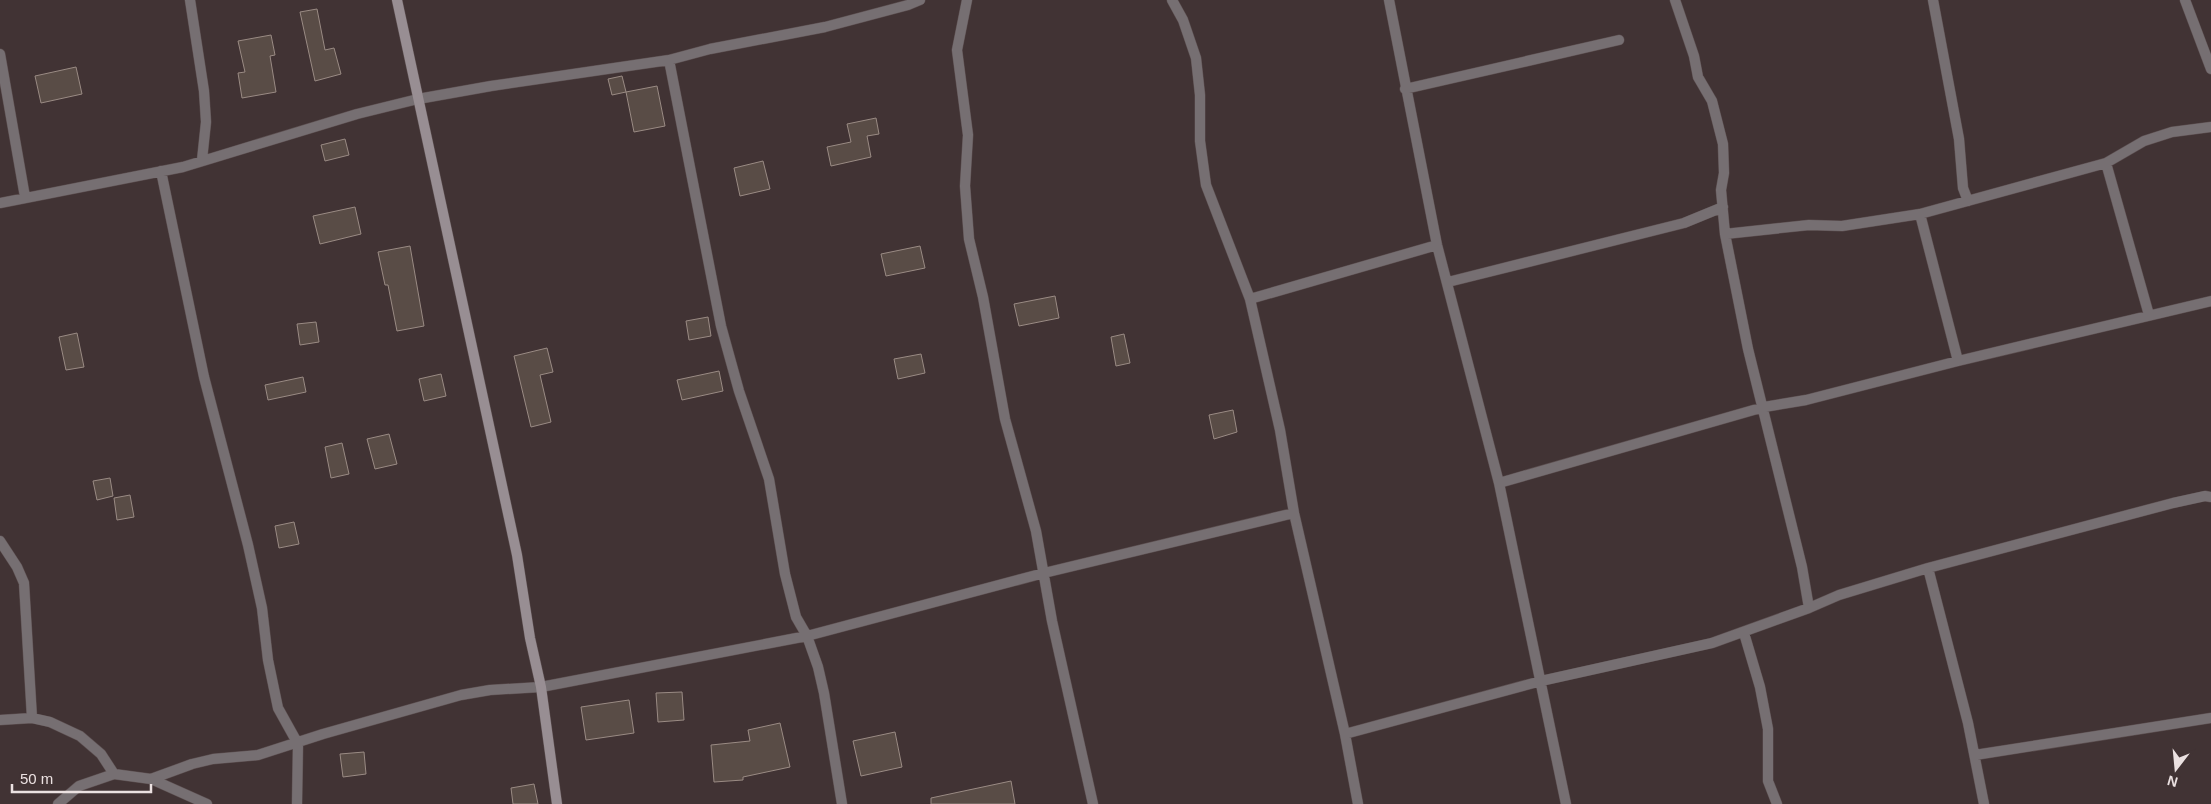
<svg xmlns="http://www.w3.org/2000/svg" width="2211" height="804" font-family="Arial,sans-serif">
	<style>
		.building { fill: #594c46; stroke: #9a8b84 }
		.lines { fill: none; stroke-linecap: round; stroke-linejoin: round }
		.street-casing { stroke: #5c4f50; stroke-width: 11 }
		.secondary-casing { stroke: #5c4f50; stroke-width: 11 }
		.street { stroke: #766f72; stroke-width: 10 }
		.secondary { stroke: #988e93; stroke-width: 10 }
	</style>
	<rect width="100%" height="100%" fill="#413334"/>
	<path class="building" d="M317,9L325,50L334,48L341,74L315,81L300,12Z
		M271,35L275,55L270,56L276,92L242,98L238,73L245,72L238,41Z
		M76,67L82,94L41,103L35,76Z
		M622,76L626,92L612,95L608,79Z
		M657,86L665,126L634,132L626,92Z
		M876,118L879,134L867,136L871,157L831,166L827,147L851,142L847,124Z
		M345,139L349,155L325,161L321,145Z
		M763,161L770,189L740,196L734,168Z
		M355,207L361,234L320,244L313,216Z
		M410,246L424,326L397,331L388,285H385L378,252Z
		M920,246L925,268L886,276L881,254Z
		M1055,296L1059,318L1019,326L1014,304Z
		M708,317L711,336L689,340L686,321Z
		M316,322L319,342L300,345L297,324Z
		M77,333L84,367L66,370L59,337Z
		M1124,334L1130,363L1116,366L1111,337Z
		M547,348L553,372L540,375L551,422L531,427L514,356Z
		M921,354L925,373L898,379L894,359Z
		M719,371L723,391L682,400L677,380Z
		M441,374L446,396L424,401L419,379Z
		M303,377L306,392L268,400L265,385Z
		M1233,410L1237,432L1214,439L1209,415Z
		M389,434L397,464L375,469L367,439Z
		M342,443L349,474L331,478L325,447Z
		M110,478L113,496L97,500L93,481Z
		M130,495L134,517L117,520L114,498Z
		M294,522L299,544L279,548L275,526Z
		M682,692L684,720L658,722L656,693Z
		M629,700L634,733L586,740L581,707Z
		M780,723L790,767L743,777V780L714,782L711,745L750,741L748,730Z
		M895,732L902,767L861,776L853,741Z
		M364,752L366,774L343,777L340,754Z
		M1011,781L1015,804H931V798Z
		M534,784L538,804H513L511,788Z"/>
	<g class="lines">
		<g class="street-casing">
			<path id="street" d="M190,0L204,91L206,122L202,160
				M967,0L957,50L968,135L965,186L969,239L983,297L1005,419L1036,531L1052,621L1093,804
				M1172,0L1183,20L1196,58L1200,95V141L1206,185L1250,299L1280,430L1294,513L1345,734L1358,804
				M1389,0L1437,245L1499,483L1566,804
				M1675,0L1694,56L1698,77L1712,101L1723,144L1724,173L1721,190L1725,234L1748,349L1802,567L1809,608
				M1933,0L1959,139L1963,188L1968,201
				M2185,0L2211,69
				M0,54L25,197
				M669,60L721,326L739,391L769,479L785,574L796,617L807,636L818,667L824,693L842,804
				M1405,89L1619,40
				M2106,163L2149,315
				M161,171L204,377L248,545L262,608L268,660L278,708L298,744L297,804
				M0,203L183,167L357,114L418,99L491,86L669,60L710,49L825,27L908,5L920,0
				M1920,214L1958,361
				M1725,234L1809,225L1842,226L1920,214L2106,163L2144,141L2172,132L2211,127
				M1448,282L1684,223L1723,207
				M1250,299L1437,245
				M1499,483L1764,407L1806,400L1958,361L2211,301
				M0,541L17,567L24,583L32,718
				M1928,568L1968,723L1984,804
				M1744,633L1760,687L1768,729V781L1777,804
				M0,720L32,718L50,722L80,736L101,754L114,774L151,779L207,804
				M1345,734L1541,681L1712,643L1809,608L1839,595L1928,568L2173,503L2205,496L2211,497
				M1975,755L2211,718
				M151,779L192,764L213,759L258,755L323,734L461,695L490,690L541,687L807,636L1044,573L1294,513
				M58,804L79,786L114,774"/>
		</g>
		<g class="secondary-casing">
			<path id="secondary" d="M397,0L517,555L530,638L541,687L557,804"/>
		</g>
		<use href="#street" class="street"/>
		<use href="#secondary" class="secondary"/>
	</g>
	<g transform="translate(2176 769) rotate(196)" stroke="#413334" stroke-width="4" paint-order="stroke">
	<path d="M0-4L9 19L0 12L-9 19Z" fill="#ebe1e1"/>
	<text y="-8" font-size="14" font-weight="bold" text-anchor="middle" fill="#ebe1e1">N</text>
	</g>
	<path d="M12 784v8h139v-8" fill="none" stroke="#ebe1e1" stroke-width="2.5"/>
	<text x="20" y="784" font-size="15" fill="#ebe1e1" stroke="#413334" stroke-width="4" paint-order="stroke">50 m</text>
</svg>
